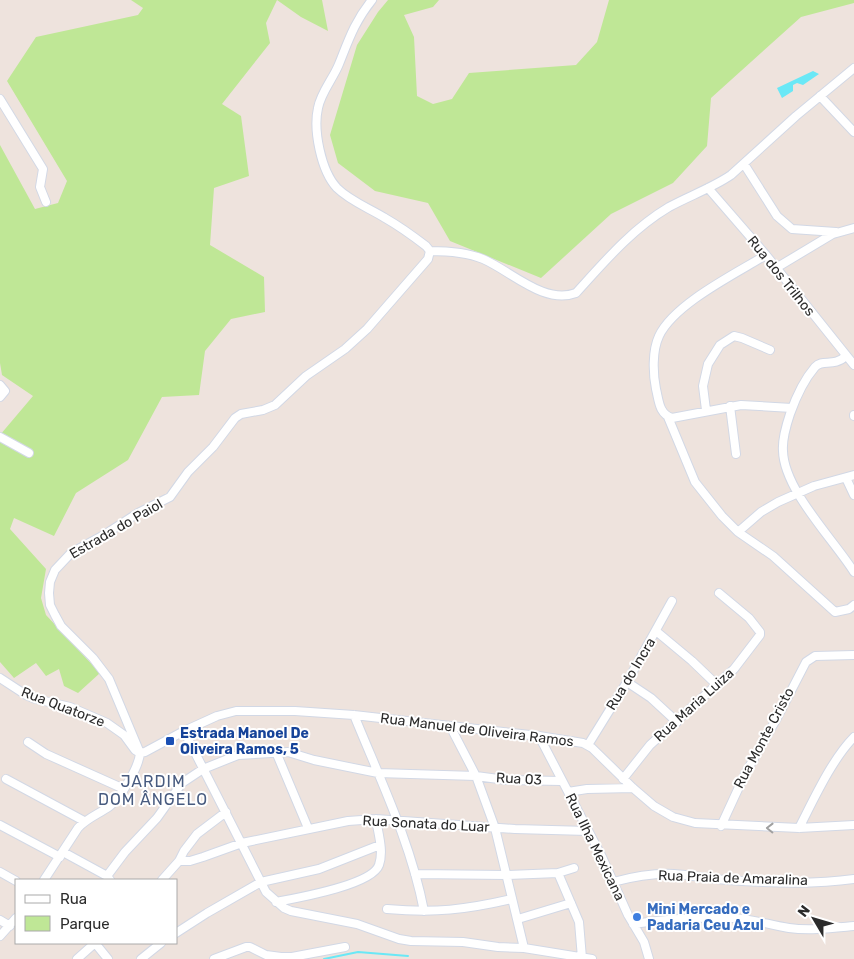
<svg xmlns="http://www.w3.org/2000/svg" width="854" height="959" font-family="Rubik,sans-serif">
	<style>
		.green { fill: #bfe796 }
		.water { fill: #6ae8f6 }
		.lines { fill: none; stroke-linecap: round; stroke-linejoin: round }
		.stream { stroke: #6ae8f6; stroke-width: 2 }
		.minor-casing { stroke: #d2d8e5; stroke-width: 10 }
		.minor { stroke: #fff; stroke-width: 8 }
		.oneway { stroke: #a0a0a0 }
		.transit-dot { fill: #1a4fb4; stroke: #fff; stroke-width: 2 }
		.shop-dot { fill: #3f7fe0; stroke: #fff; stroke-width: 2 }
		.labels { text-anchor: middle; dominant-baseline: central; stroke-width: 4; stroke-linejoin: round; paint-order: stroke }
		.street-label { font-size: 14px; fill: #2b2b2b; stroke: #fff }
		.transit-label { font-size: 14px; font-weight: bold; fill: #164399; stroke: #fff; text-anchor: start }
		.shop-label { font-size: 14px; font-weight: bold; fill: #366cbe; stroke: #fff; text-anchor: start }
		.quarter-label { font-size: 16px; letter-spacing: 1px; fill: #485b7f; stroke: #fff }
	</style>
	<rect width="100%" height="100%" fill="#eee3dd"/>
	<path class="green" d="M131,0H322L328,31L301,17L277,0L266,23L270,43L222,104L241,116L249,176L214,188L210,245L264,277L265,312L231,319L205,351L199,395L162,397L128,460L76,493L54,536L14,518L10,529L46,569L41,598L46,615L100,673L78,693L64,686L59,669L46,676L36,663L14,678L0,662V435L33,396L2,375L0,363V145L35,209L58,203L67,181L7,81L36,37L138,15L143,8Z
		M388,0H439L433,7L404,15L414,37L417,96L433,104L452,99L469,73L576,65L597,42L609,0H854V3L801,17L711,98L707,146L673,183L611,214L541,278L450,241L428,203L375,191L338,163L330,135L357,45L378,12Z"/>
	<path class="water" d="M813,71L819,74L803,85L797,83L793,85V91L782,98L777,88Z"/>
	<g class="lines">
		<path class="stream" d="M324,959L358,952L408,956"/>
		<g class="minor-casing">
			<path id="minor" d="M820,96L854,132
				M0,99L43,169L40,187L46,202
				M744,164L777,216L792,229L836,232L776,268
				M708,188L766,255L854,365
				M833,234L854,228
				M430,251C448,251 466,252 483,259C511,271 544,305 576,293C605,261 632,229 669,207C689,196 712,188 731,175L796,116L854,68
				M766,255C735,274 674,304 659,336C652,351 653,374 656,389C659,401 659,414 672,418L741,405L792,408
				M846,356C833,368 823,358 815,367C803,381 796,397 790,414C786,426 782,439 783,451C784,490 834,540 854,572
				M0,385L5,391L0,397
				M730,406L736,454
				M706,410L703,386L708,364L720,345L734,336L742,338L770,350
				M854,415V416
				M668,417L695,482L722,516L738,532L773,556L835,612L849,609L854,605
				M0,437L29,453
				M846,478L854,495
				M738,532L761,512L778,502L814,486L854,475
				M656,631L692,661L717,685
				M0,678L26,695L36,699L70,707L107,723L124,735L135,750L140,753
				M627,682L651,698L677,722
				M354,715C380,779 411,843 424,911
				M450,726L476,776L495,828L524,948
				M184,731L266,892L284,908L291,911L357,924L399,939L411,941L463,942L498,947L524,948L592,959
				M539,736L602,857L628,915L644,942L649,959
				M28,742L46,754L124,789
				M588,745L627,682L672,601
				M276,752L308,828
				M140,753L145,752L184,731L217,716L236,711H295L354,715L539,736L583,743L592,748L633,788L654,806L673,817L695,823L799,828L854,825
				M6,779L84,821
				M623,779L650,745L734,669L760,635V632L749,618L719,593
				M568,792L587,789L633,788
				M0,825L60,857
				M721,826L745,774L777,718L806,662L815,656L854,655
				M799,828C813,801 832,759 854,737
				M63,852L107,876L110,880
				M179,861H190L203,857L242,843L348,821L376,819L515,829L588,831
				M0,872L16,881
				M558,873L579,922L582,958
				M415,874L507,875L558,873L574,868
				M107,876L125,852L157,818L182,783L203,769L238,755L288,752L314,760L378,773L476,776L506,780L561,781
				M44,880L78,828C87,818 99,814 110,806C121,797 139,767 140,753L109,679L93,658L61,626L55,615L50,605L49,593L50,582L55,570L71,553L104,535L138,513L170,497L188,472L213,447L235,418L241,414L263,410L275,405L306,376L345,349L367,329L428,259L430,251L426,246C413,236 399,226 385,218C369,208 350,201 337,188C321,171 313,130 318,108C321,92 333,79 339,64C349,39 355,21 372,0
				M162,880L179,861L184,851L197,834L226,812
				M613,882C632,877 654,873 674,874C692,875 710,879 727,880C768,883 813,885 854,879
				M276,902C297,898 372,885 379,865C384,851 378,833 376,819
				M387,909C435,913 465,910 512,899
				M518,919L571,903
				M0,920L10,926
				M633,924C667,919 699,916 733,918C752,919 770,925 789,928C810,931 833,928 854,926
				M176,933L207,913L261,882L319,869L380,845
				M0,936L16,918
				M95,943L108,959
				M77,959L95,943
				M141,959L161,943
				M214,959L246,947H250L266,955L281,957H292L345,947"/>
		</g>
		<use href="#minor" class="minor"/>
	</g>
	<defs><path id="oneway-chevron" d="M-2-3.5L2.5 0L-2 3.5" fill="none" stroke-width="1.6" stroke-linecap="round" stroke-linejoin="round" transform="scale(1.25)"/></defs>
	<use class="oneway" href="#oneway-chevron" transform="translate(770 828) rotate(-179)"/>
	<rect class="transit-dot" x="165" y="736" width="10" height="10" rx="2.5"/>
	<circle class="shop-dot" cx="637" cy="917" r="5"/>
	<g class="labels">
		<g class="street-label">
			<text transform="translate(781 276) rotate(51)">Rua dos Trilhos</text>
			<text transform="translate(116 529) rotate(-30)">Estrada do Paiol</text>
			<text transform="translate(631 674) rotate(-59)">Rua do Incra</text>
			<text transform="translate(694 705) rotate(-42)">Rua Maria Luiza</text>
			<text transform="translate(63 707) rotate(21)">Rua Quatorze</text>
			<text transform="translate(477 730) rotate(7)">Rua Manuel de Oliveira Ramos</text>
			<text transform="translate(764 738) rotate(-62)">Rua Monte Cristo</text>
			<text transform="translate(519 779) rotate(3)">Rua 03</text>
			<text transform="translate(426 824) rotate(3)">Rua Sonata do Luar</text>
			<text transform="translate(595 847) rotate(64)">Rua Ilha Mexicana</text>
			<text transform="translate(733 878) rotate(2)">Rua Praia de Amaralina</text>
		</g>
		<g class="transit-label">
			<text x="180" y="733">Estrada Manoel De<tspan x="180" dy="16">Oliveira Ramos, 5</tspan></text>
		</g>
		<g class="shop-label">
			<text x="647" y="909">Mini Mercado e<tspan x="647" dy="16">Padaria Ceu Azul</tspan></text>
		</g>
		<g class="quarter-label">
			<text x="153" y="781">JARDIM<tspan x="153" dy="18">DOM ÂNGELO</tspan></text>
		</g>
	</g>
	<rect x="15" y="879" width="162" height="65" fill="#ffffff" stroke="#aaaaaa"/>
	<rect x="25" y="895" width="25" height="8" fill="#ffffff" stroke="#aaaaaa"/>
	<text x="60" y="904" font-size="15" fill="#2b2b2b">Rua</text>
	<rect x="25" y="916" width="25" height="15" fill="#bfe796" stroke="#aaaaaa"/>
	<text x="60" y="929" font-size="15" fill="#2b2b2b">Parque</text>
	<g transform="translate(814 919) rotate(308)" stroke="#ffffff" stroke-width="4" paint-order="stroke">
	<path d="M0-4L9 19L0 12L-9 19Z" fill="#2b2b2b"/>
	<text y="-8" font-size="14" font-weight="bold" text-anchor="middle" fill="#2b2b2b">N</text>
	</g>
</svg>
